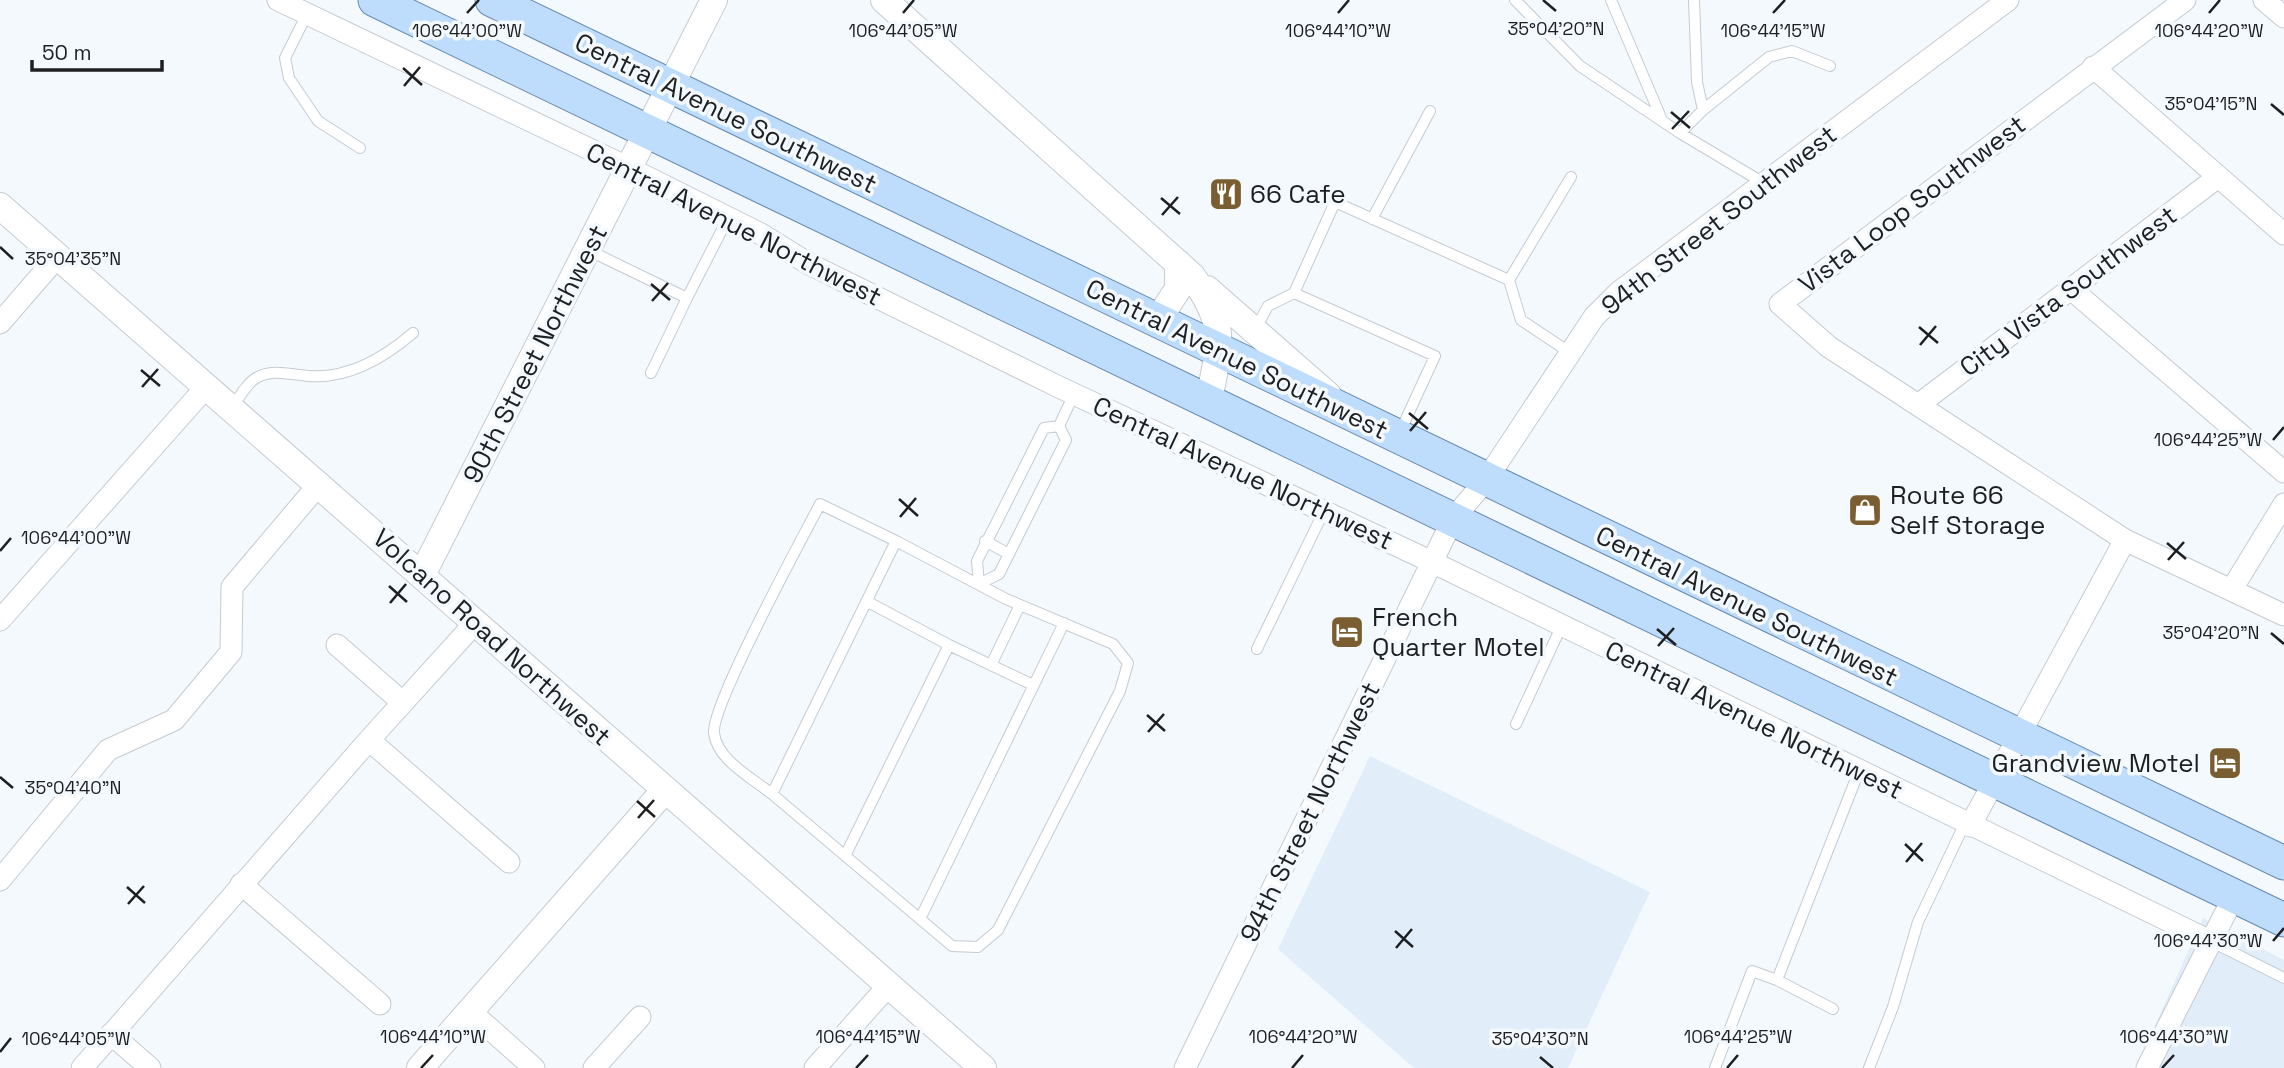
<svg xmlns="http://www.w3.org/2000/svg" width="2284" height="1068" font-family="'Space Grotesk',sans-serif">
	<style>
		.built { fill: #e1edf9 }
		.lines { fill: none; stroke-linecap: round; stroke-linejoin: round }
		.service-casing { stroke: #c4cbd1; stroke-width: 12 }
		.minor-casing { stroke: #c4cbd1; stroke-width: 23 }
		.tertiary-casing { stroke: #c4cbd1; stroke-width: 28 }
		.primary-casing { stroke: #6a8bad; stroke-width: 35 }
		.service { stroke: #fff; stroke-width: 10 }
		.minor { stroke: #fff; stroke-width: 21 }
		.tertiary { stroke: #fff; stroke-width: 26 }
		.primary { stroke: #bedcfb; stroke-width: 33 }
		.ticks { fill: none; stroke: #1d1f21; stroke-width: 2.5 }
		.labels { text-anchor: middle; dominant-baseline: central; stroke-width: 7; stroke-linejoin: round; paint-order: stroke }
		.street-label { font-size: 26px; fill: #1d1f21; stroke: #f4f9fe }
		.poi-label { font-size: 26px; fill: #1d1f21; stroke: #f4f9fe; text-anchor: start }
		.ticks-label { font-size: 18px; text-anchor: middle; fill: #1d1f21; stroke: #f4f9fe; stroke-width: 7; stroke-linejoin: round; paint-order: stroke }
	</style>
	<rect width="100%" height="100%" fill="#f4f9fe"/>
	<path class="built" d="M1370,756L1650,892L1568,1068H1414L1278,949Z
		M2203,918L2284,960V1068H2136Z"/>
	<g class="lines">
		<g class="service-casing">
			<path id="service" d="M1515,0L1580,66L1680,133L1762,182
				M1611,0L1662,120
				M307,14L285,58L289,78L318,121L360,148
				M1703,110L1769,57L1792,51L1830,66
				M1680,133L1703,110L1697,82L1694,0
				M1372,219L1430,111
				M588,250L687,298L728,218
				M1509,280L1571,177
				M1255,330L1268,306L1294,293
				M651,373L687,298
				M232,408C239,398 246,384 256,378C273,368 291,375 309,376C348,379 385,357 413,333
				M1059,426L1066,440L999,574L979,584L977,561L1044,428Z
				M1059,426L1074,394
				M1399,434L1435,356L1294,293L1335,202L1509,280L1521,320L1569,352
				M896,541L1006,599L1113,644L1128,663L1120,691L998,930L978,947L952,946L772,794Z
				M985,541L1009,554
				M868,602L949,645
				M1257,649L1324,511
				M991,665L1020,605
				M1516,724L1562,625
				M772,794C752,778 717,760 714,733C711,705 802,539 820,504L896,541
				M845,856L949,645L1033,685
				M920,919L1064,623
				M2212,942L2284,978
				M1777,980L1833,1009
				M1715,1068L1752,971L1777,980L1859,771
				M1869,1068L1893,1007L1918,922L1965,823"/>
		</g>
		<g class="minor-casing">
			<path id="minor" d="M278,0L629,168L761,234L809,264L1059,387L1432,562L2212,942
				M2185,0L1780,304L1829,347L2125,540L2284,615
				M2264,0L2284,17
				M2093,67L2284,234
				M2071,289L2284,472
				M0,323L58,256
				M1918,405L2218,177
				M2232,589L2284,504
				M0,620L207,386
				M337,645L402,702
				M369,740L509,862
				M1970,826L2125,540
				M0,880L108,750L174,720L231,652L232,587L320,483
				M241,884L380,1004
				M470,1011L534,1068
				M111,1034L150,1068
				M82,1068L369,740L475,623
				M594,1068L640,1017
				M815,1068L889,985
				M1185,1068L1453,519L1486,480L1594,317L1619,292L2008,0
				M2147,1068L2234,896"/>
		</g>
		<g class="tertiary-casing">
			<path id="tertiary" d="M884,0L1192,276C1228,327 1220,341 1209,400
				M0,206L983,1068
				M1207,289L1328,395
				M1157,321L1178,289V263
				M422,575L714,0
				M420,1068L664,791"/>
		</g>
		<g class="primary-casing">
			<path id="primary" d="M375,0L2284,920
				M492,0L2284,863"/>
		</g>
		<use href="#service" class="service"/>
		<use href="#minor" class="minor"/>
		<use href="#tertiary" class="tertiary"/>
		<use href="#primary" class="primary"/>
	</g>
	<path class="ticks" d="M1543,0L1556,11M467,13L479,0M903,13L914,0M1338,13L1349,0M1773,13L1785,0M2209,13L2220,0M403,68L422,85M404,86L420,67M2271,104L2284,115M1671,112L1690,128M1672,129L1689,111M1161,198L1180,214M1162,215L1178,197M0,247L13,259M651,284L670,300M652,301L668,283M1919,327L1938,343M1920,345L1936,326M141,370L160,386M142,387L158,369M1409,413L1428,429M1410,431L1426,412M2273,440L2284,427M899,499L918,516M900,517L916,498M2167,543L2186,559M0,551L11,538M2168,560L2184,542M389,586L407,602M390,603L406,584M1657,629L1676,645M2271,633L2284,644M1658,646L1674,628M1147,715L1165,731M1148,732L1164,714M0,777L13,788M637,801L655,817M638,818L654,800M1905,844L1923,861M1906,862L1922,843M127,887L145,903M128,904L144,886M1395,931L1413,947M2273,941L2284,928M1396,948L1412,929M0,1052L11,1038M1540,1057L1553,1068M421,1068L433,1055M856,1068L868,1055M1292,1068L1303,1055M1727,1068L1738,1055M2162,1068L2174,1055"/>
	<defs>
		<g id="restaurant-square" transform="scale(1.75)"><rect x="-9" y="-9" width="18" height="18" rx="4" fill="#7a5e31" stroke="#f4f9fe"/><path d="M-5-6h1v4h1v-4h1v4h1v-4h1v5L-1.5 .5V6h-2V.5L-5-1ZM5-6V6H3V1.5H1.5Q1.5-4 5-6Z" fill="#fff"/></g>
		<g id="shop-square" transform="scale(1.75)"><rect x="-9" y="-9" width="18" height="18" rx="4" fill="#7a5e31" stroke="#f4f9fe"/><path d="M-5-2.5h2.3a2.7 3.5 0 0 1 5.4 0H5L5.5 6h-11ZM-1.5-2.5h3a1.5 2.3 0 0 0-3 0Z" fill="#fff"/></g>
		<g id="hotel-square" transform="scale(1.75)"><rect x="-9" y="-9" width="18" height="18" rx="4" fill="#7a5e31" stroke="#f4f9fe"/><path d="M-6-4.5h1.5V1H6V5H4.5V3h-9V5H-6ZM-4 0a1.8 1.8 0 1 1 3.6 0ZM.5 0V-2.5h3Q6-2.5 6 0Z" fill="#fff"/></g>
	</defs>
	<g fill-rule="evenodd">
		<use href="#restaurant-square" x="1226" y="194"/>
		<use href="#shop-square" x="1865" y="510"/>
		<use href="#hotel-square" x="1347" y="632"/>
		<use href="#hotel-square" x="2225" y="763"/>
	</g>
	<g class="labels">
		<g class="street-label">
			<text transform="translate(726 113) rotate(26)">Central Avenue Southwest</text>
			<text transform="translate(1912 204) rotate(-37)">Vista Loop Southwest</text>
			<text transform="translate(1719 220) rotate(-38)">94th Street Southwest</text>
			<text transform="translate(734 224) rotate(27)">Central Avenue Northwest</text>
			<text transform="translate(2068 291) rotate(-37)">City Vista Southwest</text>
			<text transform="translate(535 354) rotate(-63)">90th Street Northwest</text>
			<text transform="translate(1237 359) rotate(26)">Central Avenue Southwest</text>
			<text transform="translate(1243 473) rotate(25)">Central Avenue Northwest</text>
			<text transform="translate(1747 606) rotate(26)">Central Avenue Southwest</text>
			<text transform="translate(492 637) rotate(42)">Volcano Road Northwest</text>
			<text transform="translate(1754 720) rotate(26)">Central Avenue Northwest</text>
			<text transform="translate(1310 812) rotate(-64)">94th Street Northwest</text>
		</g>
		<g class="poi-label">
			<text x="1250" y="194">66 Cafe</text>
			<text x="1890" y="495">Route 66<tspan x="1890" dy="30">Self Storage</tspan></text>
			<text x="1372" y="617">French<tspan x="1372" dy="30">Quarter Motel</tspan></text>
			<text x="2200" y="763" text-anchor="end">Grandview Motel</text>
		</g>
	</g>
	<g class="ticks-label">
		<text x="1556" y="35">35°04'20"N</text>
		<text x="467" y="37">106°44'00"W</text>
		<text x="903" y="37">106°44'05"W</text>
		<text x="1338" y="37">106°44'10"W</text>
		<text x="1773" y="37">106°44'15"W</text>
		<text x="2209" y="37">106°44'20"W</text>
		<text x="2211" y="110">35°04'15"N</text>
		<text x="73" y="265">35°04'35"N</text>
		<text x="2208" y="446">106°44'25"W</text>
		<text x="76" y="544">106°44'00"W</text>
		<text x="2211" y="639">35°04'20"N</text>
		<text x="73" y="794">35°04'40"N</text>
		<text x="2208" y="947">106°44'30"W</text>
		<text x="433" y="1043">106°44'10"W</text>
		<text x="868" y="1043">106°44'15"W</text>
		<text x="1303" y="1043">106°44'20"W</text>
		<text x="1738" y="1043">106°44'25"W</text>
		<text x="2174" y="1043">106°44'30"W</text>
		<text x="76" y="1045">106°44'05"W</text>
		<text x="1540" y="1045">35°04'30"N</text>
	</g>
	<path d="M32 60v10h130v-10" fill="none" stroke="#1d1f21" stroke-width="3.5"/>
	<text x="42" y="60" font-size="21" fill="#1d1f21" stroke="#f4f9fe" stroke-width="5" paint-order="stroke">50 m</text>
</svg>
